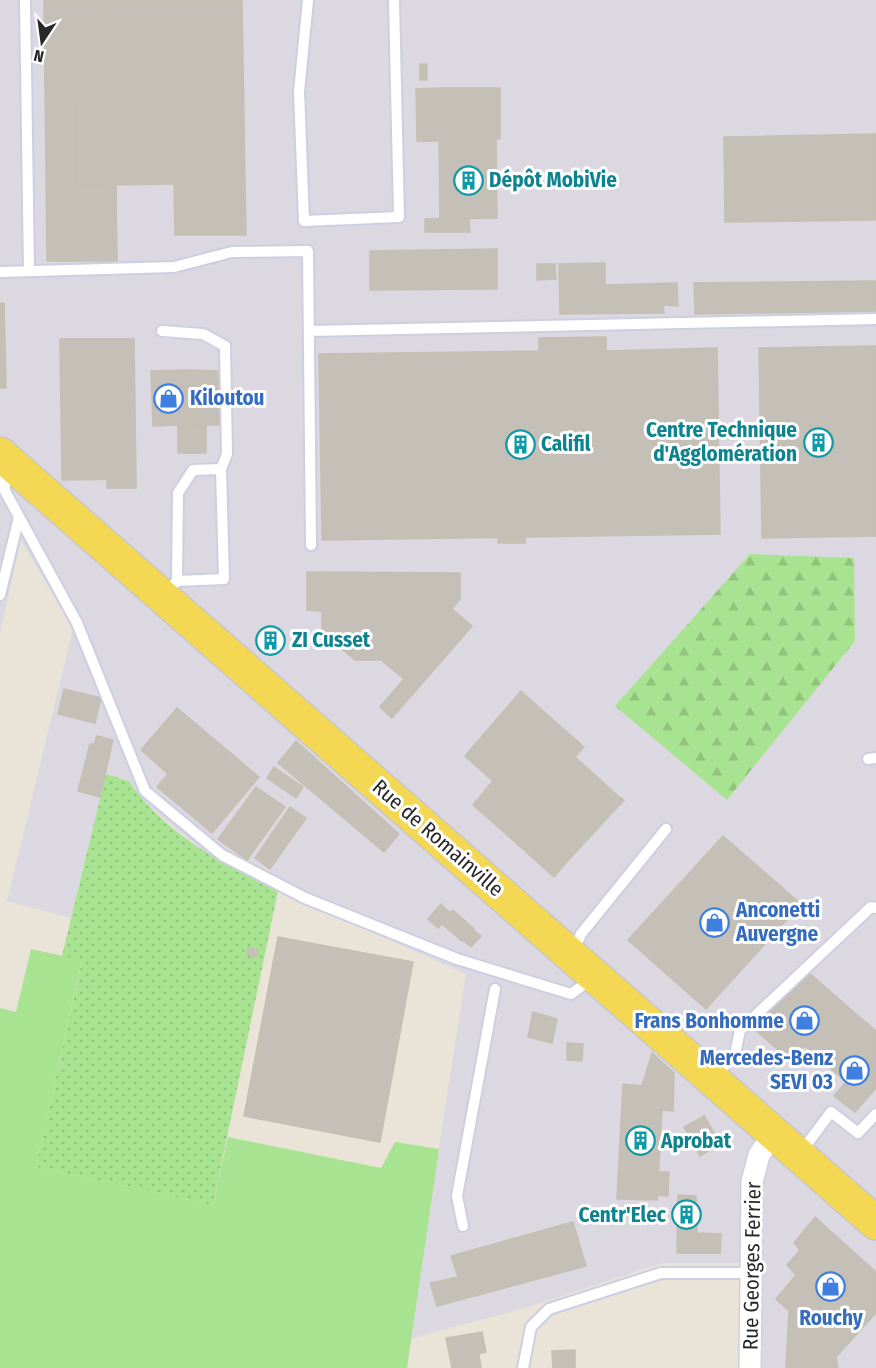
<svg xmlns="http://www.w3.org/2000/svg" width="876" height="1368" viewBox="0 0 876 1368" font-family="'Fira Sans Condensed',sans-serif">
<defs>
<pattern id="forest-firs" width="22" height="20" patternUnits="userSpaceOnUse" patternTransform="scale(1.5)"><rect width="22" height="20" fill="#a8e391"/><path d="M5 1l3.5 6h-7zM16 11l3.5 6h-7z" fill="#91c37d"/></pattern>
<pattern id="garden-dots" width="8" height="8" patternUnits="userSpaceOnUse" patternTransform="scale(1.5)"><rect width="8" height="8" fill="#a8e391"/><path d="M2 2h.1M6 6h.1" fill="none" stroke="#91c37d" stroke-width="1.8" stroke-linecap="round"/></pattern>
</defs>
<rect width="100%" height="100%" fill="#eae3d7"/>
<path fill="#dcd8e2" d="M0 0H876V1368H762L759 1263H662L525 1308 409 1339 466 974 252 879 206 853 143 802 129 781 106 774 71 918 7 901 73 629 21 540 0 632Z"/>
<path fill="#a8e391" d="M31 949 82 960 36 1167 213 1205 228 1137 381 1168 395 1142 439 1149 407 1368H0V1008L16 1012Z"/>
<path fill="url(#forest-firs)" d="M750 554 854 558 855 641 727 800 615 706Z"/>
<path fill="url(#garden-dots)" d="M106 774 129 781C160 830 226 867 278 891L213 1205 36 1167 82 961 62 956Z"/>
<path fill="#c5c0b7" stroke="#c5bfb1" stroke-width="1.5" d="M44 0H103L104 100H76V185H116L117 261H47Z
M103 0H242L245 183 105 185Z
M420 64H427V80H420Z
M440 88V94H456V88H473V94L486 93V88H500V139H496L497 218 440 219 439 141H417L416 89Z
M440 88H456V94H440Z
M473 88H486V93L473 94Z
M76 100H104L105 185H76Z
M876 134V220L725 222 724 137Z
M245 183 246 235H175L174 184Z
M469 218 470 232H425V219Z
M497 249V289L370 290V251Z
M605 263V285L677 283 678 306 663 305 664 313 560 314 559 264Z
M537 264H555L556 279 537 280Z
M876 281V311L695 314 694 283Z
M0 303H4L6 388H0Z
M606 337V351L717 348 720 534 322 540 319 354 539 351V338Z
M60 339H134L136 479 62 480Z
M876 346V536L762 538 759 348Z
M185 370 186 425 206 424V453H178V425L153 426 151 371Z
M185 370 219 371 221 425H186Z
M136 479V488H107V480Z
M498 537H525V543H498Z
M307 572 460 573V599L452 609 437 596 381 660H355L322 632V611L307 610Z
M437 596 472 626 392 718 380 707 404 679 381 660Z
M263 631H278V649L264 650Z
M64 689 101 698 95 723 58 714Z
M521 691 542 710 486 775 465 756Z
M177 708 259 777 212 833 157 787 168 774 141 750Z
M542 710 584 747 506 834 473 805 493 781 486 775Z
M97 736 113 740 100 797 78 791 90 744H94Z
M296 741 399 834 384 852 278 763Z
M575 757 617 795 559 860 564 865 554 877 506 834Z
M274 767 303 787 296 798 267 778Z
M256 787 285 807 247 860 218 839Z
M617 795 624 800 564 865 559 860Z
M290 807 306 818 270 869 255 858Z
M723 836 801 904 706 1009 628 940Z
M441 904 450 913 453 910 474 929 462 941 442 924 438 928 428 919Z
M473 930 481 936 471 947 463 940Z
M278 937 413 962 380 1142 244 1116Z
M248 948 258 950 256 957 247 955Z
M807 971 855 1013 818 1057 805 1046 791 1061 754 1029Z
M533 1012 557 1019 552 1043 528 1037Z
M855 1013 876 1031V1088L855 1112 834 1096 846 1082 818 1057Z
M567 1043 583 1044 582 1061 567 1060Z
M652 1053 674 1073 673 1111 662 1110 657 1200 617 1199 623 1084 642 1086Z
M704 1116 721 1144 700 1156 684 1127Z
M659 1172H669L668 1196 657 1195Z
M678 1195 696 1196 697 1233 721 1234 720 1253H677Z
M815 1217 876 1272V1313L836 1357 838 1368H786L789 1311 776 1299 796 1275 787 1265 800 1250 794 1243Z
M573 1222 586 1266 437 1306 430 1283 458 1277 451 1256Z
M482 1332 486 1352 479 1354 481 1368H452L446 1338Z
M575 1350V1368H553L552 1351Z"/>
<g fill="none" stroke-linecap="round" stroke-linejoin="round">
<defs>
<path id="lane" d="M25 0 29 271
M308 0 299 92 304 221 399 217 394 0
M0 272 174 267 232 252 308 251 311 545
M162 331 203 334 225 346 227 454 221 469
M309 331 876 319
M5 466V491L77 623 145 791 222 855 305 898 457 959 571 994 593 978
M165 594 177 581 178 493 193 470 221 469 224 579 177 581
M0 595 19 517
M868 759 876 758
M573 952 581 934 666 829
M715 1077 735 1054 740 1030 871 907 876 908
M801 1152 831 1112 858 1133 876 1114
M463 1226 457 1196 495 989
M523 1368 531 1327 549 1309 661 1273H750"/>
<path id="street" d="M750 1368 752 1182 759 1155 774 1133"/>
<path id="primary" d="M0 454 876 1223"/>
</defs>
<use href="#lane" stroke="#cccfe1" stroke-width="14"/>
<use href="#street" stroke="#cccfe1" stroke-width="24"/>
<use href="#primary" stroke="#c7c7c7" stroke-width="36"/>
<use href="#lane" stroke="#fff" stroke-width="10"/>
<use href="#street" stroke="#fff" stroke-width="21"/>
<use href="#primary" stroke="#f4d752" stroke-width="33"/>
</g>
<defs>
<symbol id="building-ring" viewBox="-11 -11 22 22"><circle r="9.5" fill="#fff" stroke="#0f9aa8" stroke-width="1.5"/><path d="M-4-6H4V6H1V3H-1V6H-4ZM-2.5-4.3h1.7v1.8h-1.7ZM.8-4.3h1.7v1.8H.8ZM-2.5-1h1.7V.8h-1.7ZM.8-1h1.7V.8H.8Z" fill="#0f9aa8"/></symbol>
<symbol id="shop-ring" viewBox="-11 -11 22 22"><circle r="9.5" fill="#fff" stroke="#3f7fe0" stroke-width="1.5"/><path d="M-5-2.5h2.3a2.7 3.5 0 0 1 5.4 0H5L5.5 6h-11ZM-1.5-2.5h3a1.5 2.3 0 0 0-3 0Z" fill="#3f7fe0"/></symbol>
</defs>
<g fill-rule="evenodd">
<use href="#building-ring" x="452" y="164" width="33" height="33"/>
<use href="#shop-ring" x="152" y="382" width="33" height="33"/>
<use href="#building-ring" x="802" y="426" width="33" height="33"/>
<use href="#building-ring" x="504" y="428" width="33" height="33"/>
<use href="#building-ring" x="254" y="624" width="33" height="33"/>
<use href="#shop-ring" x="698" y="906" width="33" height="33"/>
<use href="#shop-ring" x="788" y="1004" width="33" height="33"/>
<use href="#shop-ring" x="838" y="1054" width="33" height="33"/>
<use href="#building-ring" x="624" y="1124" width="33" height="33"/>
<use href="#building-ring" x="670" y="1198" width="33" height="33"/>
<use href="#shop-ring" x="814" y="1270" width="33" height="33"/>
</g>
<g text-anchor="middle" stroke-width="6" stroke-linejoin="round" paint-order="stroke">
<g font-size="21" font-weight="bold" fill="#0d838f" stroke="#fff" text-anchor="start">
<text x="489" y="187">Dépôt MobiVie</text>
<text x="797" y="437" text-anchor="end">Centre Technique<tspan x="797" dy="24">d'Agglomération</tspan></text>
<text x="541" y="451">Califil</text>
<text x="292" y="647">ZI Cusset</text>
<text x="661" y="1148">Aprobat</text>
<text x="666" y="1222" text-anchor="end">Centr'Elec</text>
</g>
<g font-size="21" font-weight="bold" fill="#366cbe" stroke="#fff" text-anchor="start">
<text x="190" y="405">Kiloutou</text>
<text x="736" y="917">Anconetti<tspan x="736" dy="24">Auvergne</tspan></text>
<text x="784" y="1028" text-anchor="end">Frans Bonhomme</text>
<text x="833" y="1065" text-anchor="end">Mercedes-Benz<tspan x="833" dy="24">SEVI 03</tspan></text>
<text x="831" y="1325" text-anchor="middle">Rouchy</text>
</g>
<g font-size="21" fill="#272727" stroke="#fff">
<text transform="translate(438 838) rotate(41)" y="7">Rue de Romainville</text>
<text transform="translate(752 1266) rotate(-89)" y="7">Rue Georges Ferrier</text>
</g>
</g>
<g transform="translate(42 42) rotate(193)" stroke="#ffffff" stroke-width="4.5" paint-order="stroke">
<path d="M0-4.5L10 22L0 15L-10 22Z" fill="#272727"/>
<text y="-9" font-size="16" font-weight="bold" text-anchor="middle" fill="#272727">N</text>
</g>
</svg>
